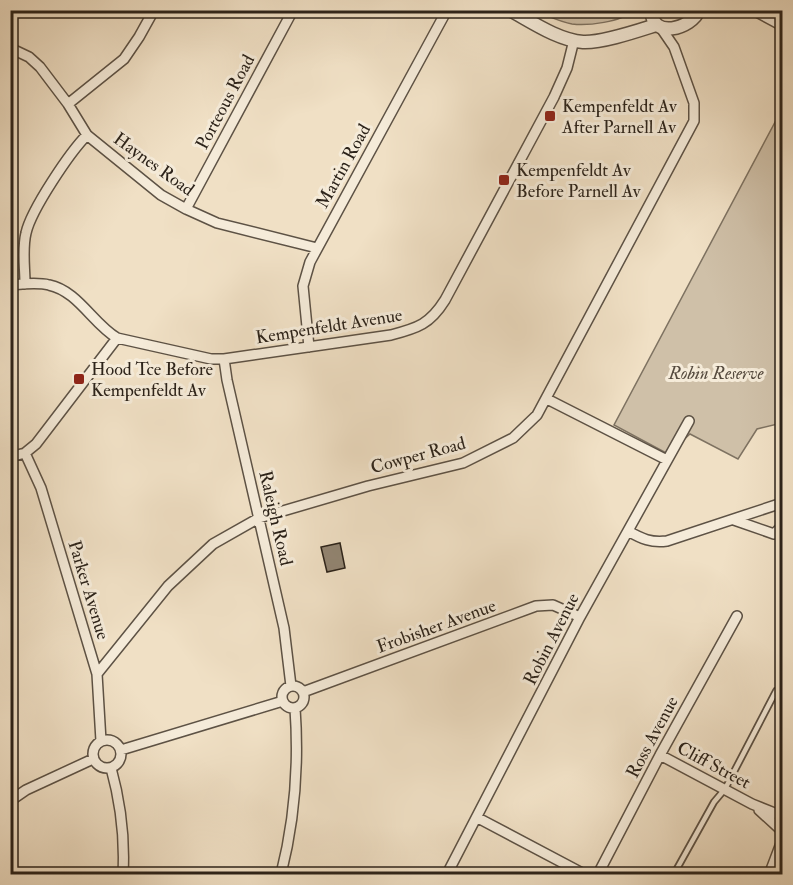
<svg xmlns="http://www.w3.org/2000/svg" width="793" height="885" viewBox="0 0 793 885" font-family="'IM FELL Double Pica',serif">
<rect width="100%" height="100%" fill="#f0e0c5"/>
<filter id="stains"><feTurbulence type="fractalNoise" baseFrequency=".00333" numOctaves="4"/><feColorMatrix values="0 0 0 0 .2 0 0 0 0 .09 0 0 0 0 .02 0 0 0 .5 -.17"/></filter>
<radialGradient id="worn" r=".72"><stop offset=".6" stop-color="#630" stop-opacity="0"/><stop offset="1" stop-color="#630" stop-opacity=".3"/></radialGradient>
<path fill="#cfc0a8" stroke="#7e7261" stroke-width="1.5" d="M535 11H632C622 22 587 26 572 24 560 22 546 15 535 11Z
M782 109V423L757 429 738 459 690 434 668 454 614 425Z"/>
<path fill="#928573" stroke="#2c231a" stroke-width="1.5" d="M340 543 345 568 327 572 321 547Z"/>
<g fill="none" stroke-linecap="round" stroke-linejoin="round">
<defs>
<path id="service" d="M674 874 714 802 725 789 776 691"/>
<path id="minor" d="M10 48 29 57 40 67 68 104 87 135 161 195 186 209 217 223 317 248
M68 104 124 59 139 37 154 10
M186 209 293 10
M25 284C25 268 22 249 26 233 31 210 70 152 87 135
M10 285C23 284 37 282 49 285 78 291 93 324 117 338L211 359H224L391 335C418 328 430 324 445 300L554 97 567 68 574 40
M309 347 303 286 310 262 447 10
M224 359 227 380 284 628 291 686
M547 399 667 460
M25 453 41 488 97 674 101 741
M10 457 25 453 36 444 117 338
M734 520 774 534 782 526
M628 531C642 539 651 543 667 541L782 503
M97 674 168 586 213 544 259 518 368 486 463 463 513 438 537 415 694 121V103L674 47 661 28
M282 697a11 11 0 1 1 22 0a11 11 0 1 1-22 0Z
M303 692 536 606 553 605 580 617
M93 754a14 14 0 1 1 28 0a14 14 0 1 1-28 0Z
M121 750 283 701
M660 755 752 804 782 816
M111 768C121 804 125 837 123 874
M10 801 26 790 93 759
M759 810 782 831
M478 818 584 874
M281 874C295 819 299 764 295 708
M447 874 580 617 689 421
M598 874 660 755 737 616"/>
<path id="tertiary" d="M510 10C532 22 558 40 583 42 602 43 637 31 656 25
M652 10C650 40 692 29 699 10
M756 10 782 24
M771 874 782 845"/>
</defs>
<use href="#service" stroke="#5d5245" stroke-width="8"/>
<use href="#minor" stroke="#5d5245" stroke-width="12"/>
<use href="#tertiary" stroke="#5d5245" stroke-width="15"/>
<use href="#service" stroke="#f5ebd9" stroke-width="4.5"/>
<use href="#minor" stroke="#f5ebd9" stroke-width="9"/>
<use href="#tertiary" stroke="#f5ebd9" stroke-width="12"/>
</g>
<g fill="#8f2418" stroke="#f5ebd9" stroke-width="2">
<rect x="544" y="110" width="12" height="12" rx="3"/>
<rect x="498" y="174" width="12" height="12" rx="3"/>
<rect x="73" y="373" width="12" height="12" rx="3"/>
</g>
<g text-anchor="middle" stroke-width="6" stroke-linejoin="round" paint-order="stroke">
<g font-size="18" fill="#2c231a" stroke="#f5ebd9">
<text transform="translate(225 102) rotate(-62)" y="6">Porteous Road</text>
<text transform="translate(154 164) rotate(36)" y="6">Haynes Road</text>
<text transform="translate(343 166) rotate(-61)" y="6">Martin Road</text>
<text transform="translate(329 326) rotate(-9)" y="6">Kempenfeldt Avenue</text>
<text transform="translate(418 455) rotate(-15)" y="6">Cowper Road</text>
<text transform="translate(276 518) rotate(77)" y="6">Raleigh Road</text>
<text transform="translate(89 590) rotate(73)" y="6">Parker Avenue</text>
<text transform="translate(436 626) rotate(-20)" y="6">Frobisher Avenue</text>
<text transform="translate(551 639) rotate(-63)" y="6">Robin Avenue</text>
<text transform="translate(652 737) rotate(-62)" y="6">Ross Avenue</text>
<text transform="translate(714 765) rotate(28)" y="6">Cliff Street</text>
</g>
<g font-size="18" fill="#2c231a" stroke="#f5ebd9" text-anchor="start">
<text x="562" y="112">Kempenfeldt Av<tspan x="562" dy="21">After Parnell Av</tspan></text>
<text x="516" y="176">Kempenfeldt Av<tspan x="516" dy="21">Before Parnell Av</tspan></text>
<text x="91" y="375">Hood Tce Before<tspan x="91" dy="21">Kempenfeldt Av</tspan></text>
</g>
<g font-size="18" font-style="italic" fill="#554a3e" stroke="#f5ebd9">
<text x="716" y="379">Robin Reserve</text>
</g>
</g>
<rect width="793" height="885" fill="none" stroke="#f0e0c5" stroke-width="36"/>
<rect x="12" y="12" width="769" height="861" fill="none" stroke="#2c231a" stroke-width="3"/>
<rect x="18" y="18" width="757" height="849" fill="none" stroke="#2c231a" stroke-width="1.5"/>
<rect width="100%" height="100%" filter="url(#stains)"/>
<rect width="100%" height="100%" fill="url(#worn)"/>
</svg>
